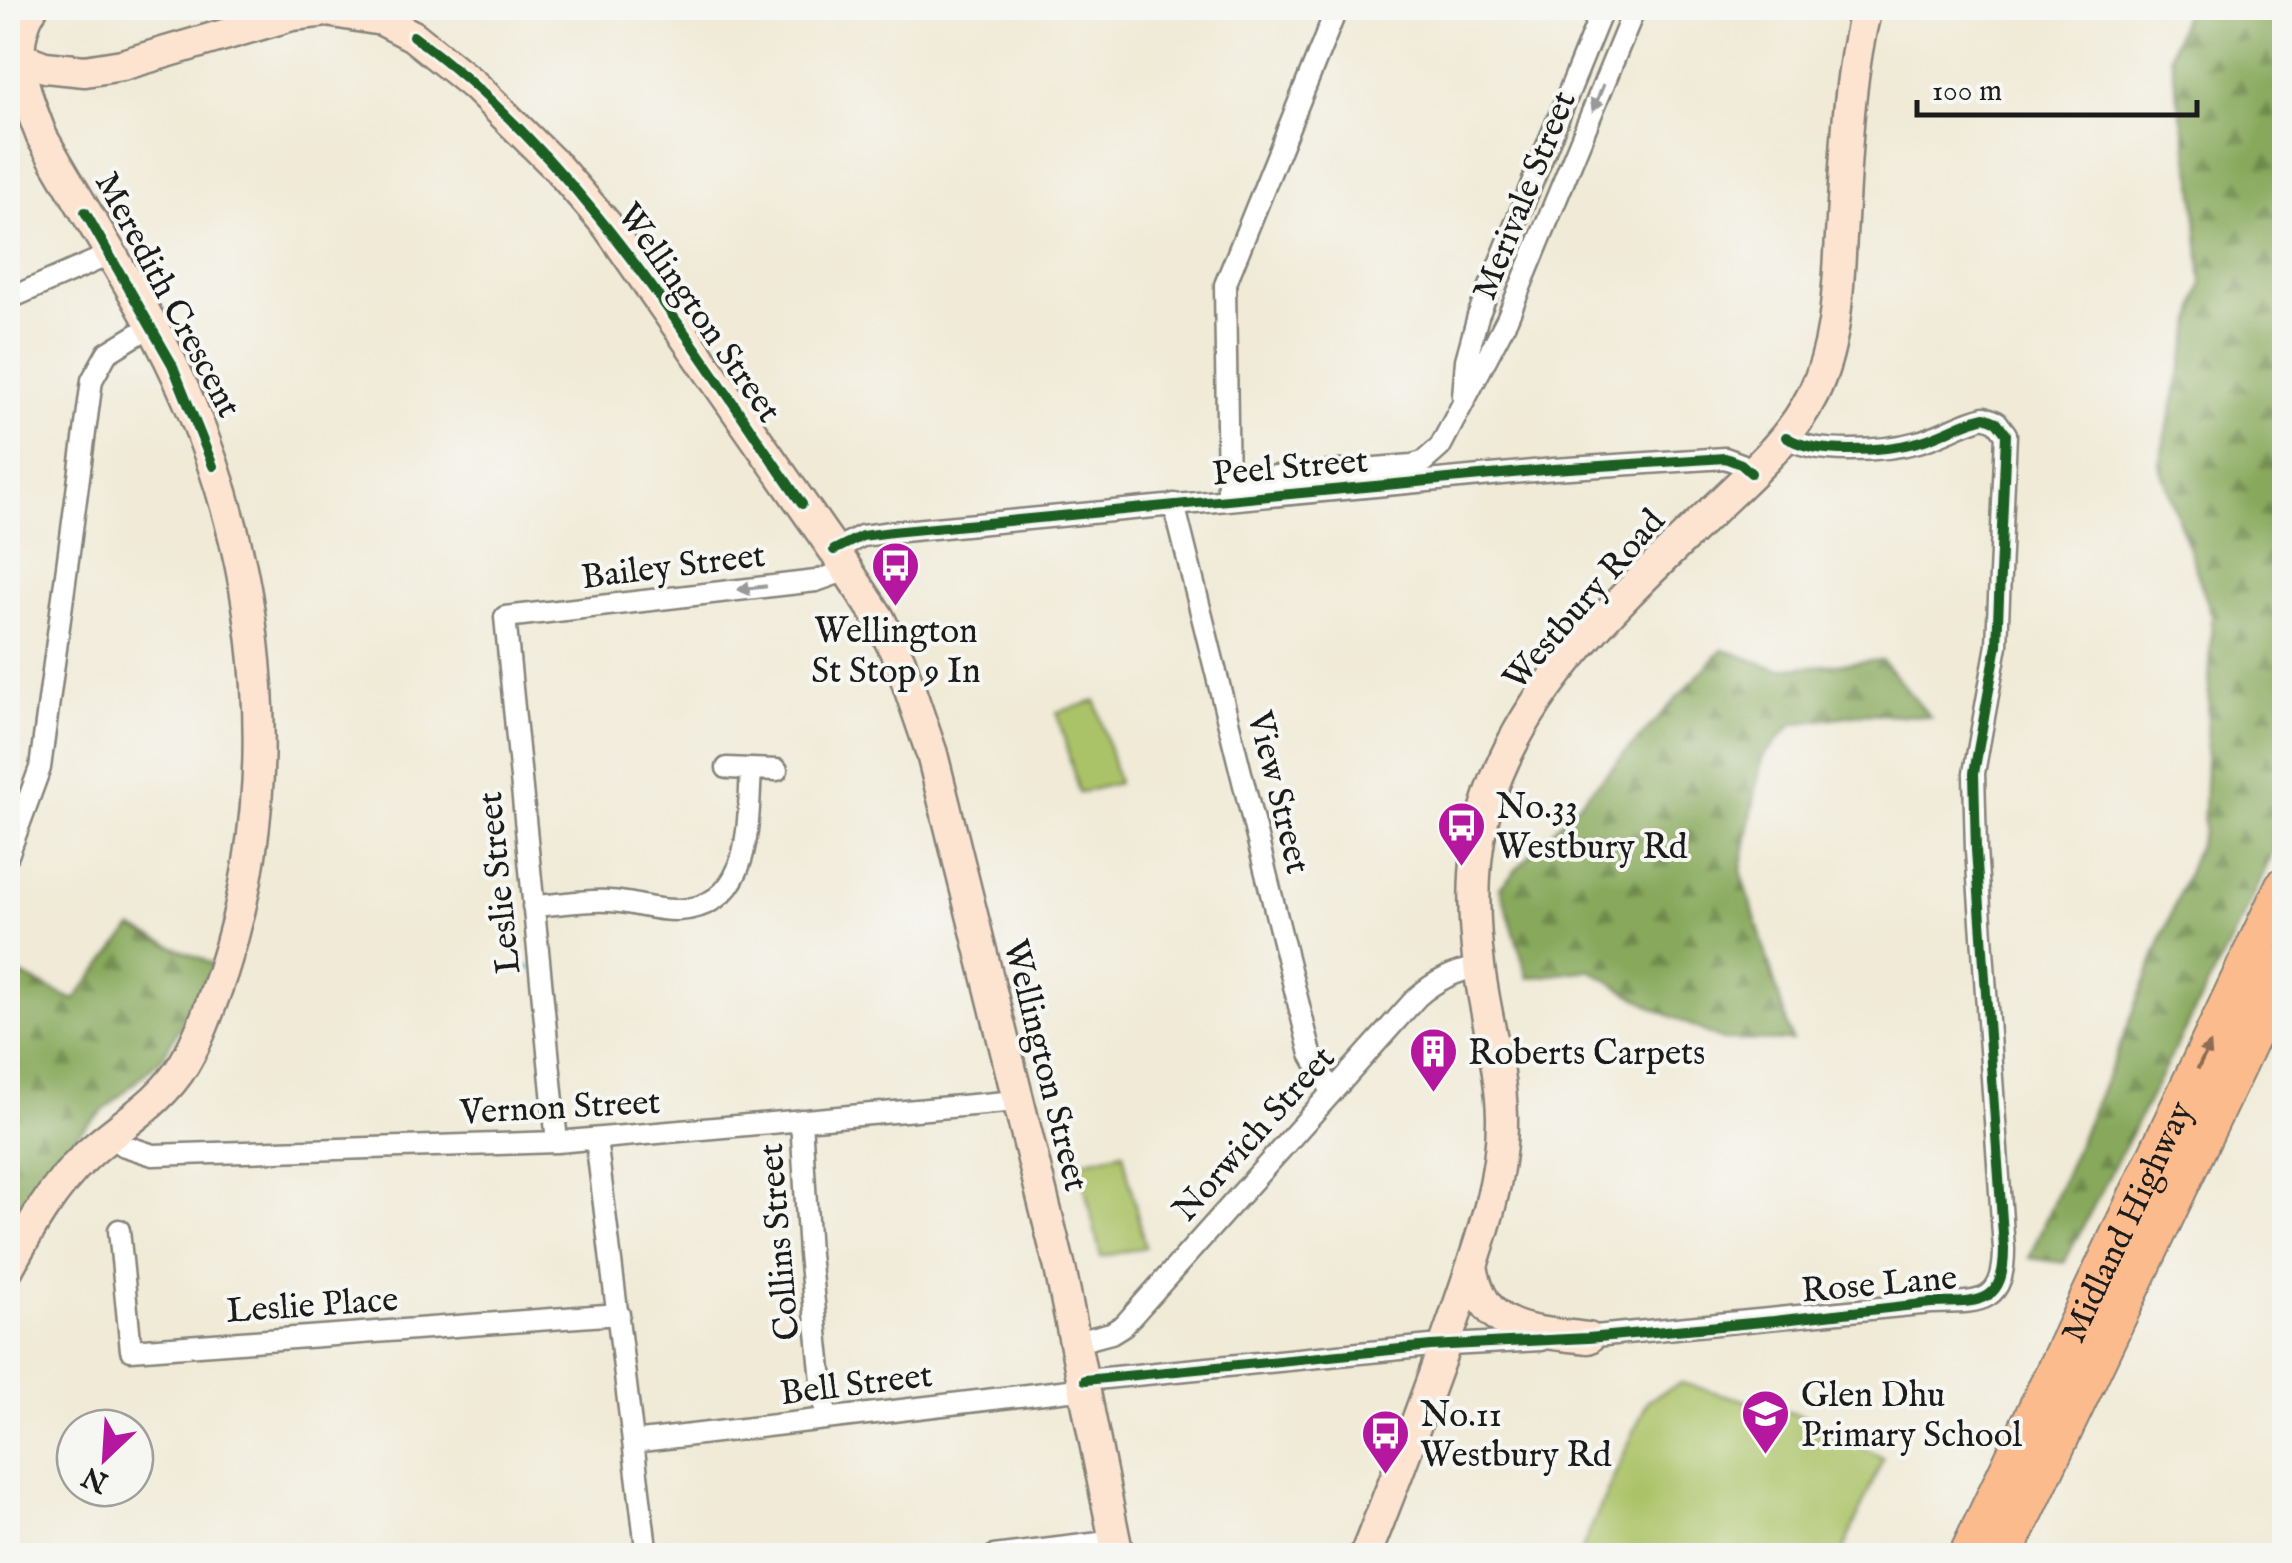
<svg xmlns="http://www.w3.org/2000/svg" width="2292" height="1563" viewBox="0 0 2292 1563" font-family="'IM FELL English',serif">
<defs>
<pattern id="forest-firs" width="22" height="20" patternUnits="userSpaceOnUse" patternTransform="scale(2.5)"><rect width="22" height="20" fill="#88a95c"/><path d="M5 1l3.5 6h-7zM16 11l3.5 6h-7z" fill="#6e894b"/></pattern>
</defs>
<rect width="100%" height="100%" fill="#f6f6f2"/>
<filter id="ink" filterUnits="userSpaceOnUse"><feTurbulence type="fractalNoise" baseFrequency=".01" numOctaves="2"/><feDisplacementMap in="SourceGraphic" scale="20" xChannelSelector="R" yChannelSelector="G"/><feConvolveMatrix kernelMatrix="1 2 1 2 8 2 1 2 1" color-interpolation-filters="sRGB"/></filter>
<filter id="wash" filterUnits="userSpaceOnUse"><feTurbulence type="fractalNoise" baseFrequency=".0048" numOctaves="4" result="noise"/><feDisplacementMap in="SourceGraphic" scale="40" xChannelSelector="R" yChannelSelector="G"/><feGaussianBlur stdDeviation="2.25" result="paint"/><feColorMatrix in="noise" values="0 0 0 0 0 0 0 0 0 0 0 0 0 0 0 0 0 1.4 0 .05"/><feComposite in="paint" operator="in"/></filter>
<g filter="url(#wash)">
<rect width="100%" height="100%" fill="#f0ead6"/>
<path fill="url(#forest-firs)" stroke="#52623c" stroke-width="2.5" d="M2186 8H2284V827L2251 902 2064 1263 2029 1258 2122 1041 2203 832 2212 616 2159 463 2202 283 2194 185 2170 54Z
M1723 649 1778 669 1882 660 1930 717 1867 713 1793 724 1762 758 1741 870 1792 1041 1722 1040 1653 1008 1590 970 1528 978 1500 887Z
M132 928 215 965 163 1057 74 1137 8 1234V969L74 1000Z"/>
<path fill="#abc368" stroke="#647042" stroke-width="2.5" d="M1096 701 1118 783 1079 793 1057 712Z
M1123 1152 1145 1247 1101 1257 1079 1162Z
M1681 1383 1803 1416 1883 1458 1841 1555H1579L1648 1400Z"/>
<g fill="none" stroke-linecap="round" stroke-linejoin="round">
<path stroke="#4bb9c4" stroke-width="5" d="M511 969 533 968"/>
</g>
</g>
<g filter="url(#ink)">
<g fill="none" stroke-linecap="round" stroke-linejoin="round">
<defs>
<path id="street" d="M8 299 111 254
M1463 396 1466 360 1478 316 1603 8
M1230 480 1412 465 1423 462 1440 447 1507 319 1635 8
M1228 493 1225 285 1337 8
M1174 504 1311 1054 1332 1092
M834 550 862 536 892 532 1554 469 1725 458 1741 464 1751 473
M727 768 777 770
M8 855 40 768 92 380 107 353 151 326
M533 906C558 905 585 899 610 901 633 902 654 911 678 910 753 906 747 827 751 771
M801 1120 809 1254 826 1419
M111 1136 122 1145 153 1155 557 1142 1017 1101
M596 1139 647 1556
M557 1142 505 617 816 581 847 570
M119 1230 131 1350 619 1314
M1575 1338 1931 1303C1979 1302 2004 1306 2004 1249L1976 850 1974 773 1997 645 2006 434 1997 422 1985 417C1962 422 1942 436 1918 442 1886 451 1814 456 1786 437
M1077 1342 1111 1333 1124 1325 1417 997C1435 981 1455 971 1479 967
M1085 1380 1431 1346 1541 1340
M633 1442 1086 1388
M994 1556 1116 1541"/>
<path id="secondary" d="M8 53 45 67 85 71 122 65 292 15 327 11 382 20 413 36 475 86 557 167 607 225 834 550 879 618 900 661 932 754 1060 1268 1118 1556
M1472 1266C1483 1334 1531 1331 1588 1338
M8 1268C29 1229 53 1187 86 1156 119 1125 160 1104 184 1064 201 1035 211 1004 222 973 283 788 265 580 189 402 150 309 91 225 42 137 26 96 6 48 32 8
M1365 1556C1397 1476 1427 1396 1455 1316 1476 1253 1503 1185 1502 1117 1501 1066 1485 1016 1479 966 1472 912 1471 857 1487 805 1522 686 1627 594 1713 510 1750 474 1790 441 1813 394 1837 346 1838 289 1841 236 1846 159 1847 83 1866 8"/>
<g id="highway">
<path id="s1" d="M1968 1556 2284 887"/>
<path d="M2003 1556 2284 965"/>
</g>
</defs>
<use href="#street" stroke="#868379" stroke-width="25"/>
<use href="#secondary" stroke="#868379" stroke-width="35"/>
<use href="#highway" stroke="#868379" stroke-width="42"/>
<use href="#street" stroke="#fff" stroke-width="20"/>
<use href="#secondary" stroke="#fde4d1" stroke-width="30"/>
<use href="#highway" stroke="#fbbb8d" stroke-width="38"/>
<defs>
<path id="cycleway" d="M413 36C579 157 687 338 802 504
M85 212 172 364 213 466
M834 550 862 536 892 532 1554 469 1725 458 1741 464 1751 473
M1085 1380 1431 1346 1588 1338 1774 1321 1931 1303C1979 1302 2004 1306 2004 1249L1976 850 1974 773 1997 645 2006 434 1997 422 1985 417C1962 422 1942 436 1918 442 1886 451 1814 456 1786 437"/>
</defs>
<use href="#cycleway" stroke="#f6f6f2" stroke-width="16"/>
<use href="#cycleway" stroke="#1b5e20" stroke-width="10"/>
</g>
<defs><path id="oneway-solid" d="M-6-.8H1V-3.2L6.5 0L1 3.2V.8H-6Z" transform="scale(2.5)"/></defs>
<g fill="#999">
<use href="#oneway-solid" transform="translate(1598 98) rotate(112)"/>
<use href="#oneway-solid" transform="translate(752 588) rotate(173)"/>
</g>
<use fill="#8c6c54" href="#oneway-solid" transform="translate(2204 1056) rotate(-64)"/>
</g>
<defs>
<symbol id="bus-pin" viewBox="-11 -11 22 30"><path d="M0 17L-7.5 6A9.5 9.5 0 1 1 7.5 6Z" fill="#b5179e" stroke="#f6f6f2"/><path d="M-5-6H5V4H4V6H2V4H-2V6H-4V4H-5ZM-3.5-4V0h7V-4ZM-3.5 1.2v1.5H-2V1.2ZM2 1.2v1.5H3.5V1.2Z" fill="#fff"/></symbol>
<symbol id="building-pin" viewBox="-11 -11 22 30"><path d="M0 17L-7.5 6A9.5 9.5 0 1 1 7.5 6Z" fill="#b5179e" stroke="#f6f6f2"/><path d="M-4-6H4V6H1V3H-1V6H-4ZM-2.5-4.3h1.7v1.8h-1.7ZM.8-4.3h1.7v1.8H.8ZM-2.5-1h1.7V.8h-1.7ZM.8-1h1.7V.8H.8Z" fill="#fff"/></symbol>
<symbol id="school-pin" viewBox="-11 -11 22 30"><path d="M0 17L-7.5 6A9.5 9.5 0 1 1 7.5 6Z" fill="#b5179e" stroke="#f6f6f2"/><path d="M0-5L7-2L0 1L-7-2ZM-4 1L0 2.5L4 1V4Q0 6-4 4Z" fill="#fff"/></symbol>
</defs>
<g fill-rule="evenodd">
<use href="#bus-pin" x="868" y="538" width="55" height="75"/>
<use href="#bus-pin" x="1434" y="798" width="55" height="75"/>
<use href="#building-pin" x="1406" y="1024" width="55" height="75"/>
<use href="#school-pin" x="1738" y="1386" width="55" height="75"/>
<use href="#bus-pin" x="1358" y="1406" width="55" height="75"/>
</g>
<g text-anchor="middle" stroke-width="8" stroke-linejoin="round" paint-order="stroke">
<g font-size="35" fill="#1c1c1c" stroke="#f6f6f2">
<text transform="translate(1523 195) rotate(-68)" y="12">Merivale Street</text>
<text transform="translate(169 294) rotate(62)" y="12">Meredith Crescent</text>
<text transform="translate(700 312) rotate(55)" y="12">Wellington Street</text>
<text transform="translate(1290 466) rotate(-5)" y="12">Peel Street</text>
<text transform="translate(673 565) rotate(-7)" y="12">Bailey Street</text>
<text transform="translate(1583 599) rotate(-49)" y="12">Westbury Road</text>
<text transform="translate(1280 792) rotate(76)" y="12">View Street</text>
<text transform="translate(498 883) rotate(-96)" y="12">Leslie Street</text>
<text transform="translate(1047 1065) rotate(76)" y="12">Wellington Street</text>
<text transform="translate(560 1106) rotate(-3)" y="12">Vernon Street</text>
<text transform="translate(1253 1133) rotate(-48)" y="12">Norwich Street</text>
<text dy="12" stroke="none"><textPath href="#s1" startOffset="370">Midland Highway</textPath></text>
<text transform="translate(778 1242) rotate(-95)" y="12">Collins Street</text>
<text transform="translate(1879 1283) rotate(-5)" y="12">Rose Lane</text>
<text transform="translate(312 1304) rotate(-4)" y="12">Leslie Place</text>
<text transform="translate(856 1383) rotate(-7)" y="12">Bell Street</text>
</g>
<g font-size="35" fill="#1c1c1c" stroke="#f6f6f2" text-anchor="start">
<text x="896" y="642" text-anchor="middle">Wellington<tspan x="896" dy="40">St Stop 9 In</tspan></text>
<text x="1496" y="818">No.33<tspan x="1496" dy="40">Westbury Rd</tspan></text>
<text x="1468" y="1064">Roberts Carpets</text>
<text x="1801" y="1406">Glen Dhu<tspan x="1801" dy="40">Primary School</tspan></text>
<text x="1420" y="1426">No.11<tspan x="1420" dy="40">Westbury Rd</tspan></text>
</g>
</g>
<rect width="2292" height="1563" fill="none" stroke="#f6f6f2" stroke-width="40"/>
<g transform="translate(105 1458) rotate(205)"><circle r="48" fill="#f6f6f2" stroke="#9f9f9c" stroke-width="2.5"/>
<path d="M0-8L18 38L0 25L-18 38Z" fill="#b5179e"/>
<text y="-15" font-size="28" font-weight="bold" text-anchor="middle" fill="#1c1c1c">N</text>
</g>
<path d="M1917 100v15h280v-15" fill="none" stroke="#1c1c1c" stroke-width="5"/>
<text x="1932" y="100" font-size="30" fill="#1c1c1c" stroke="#f6f6f2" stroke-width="8" paint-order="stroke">100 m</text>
</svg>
